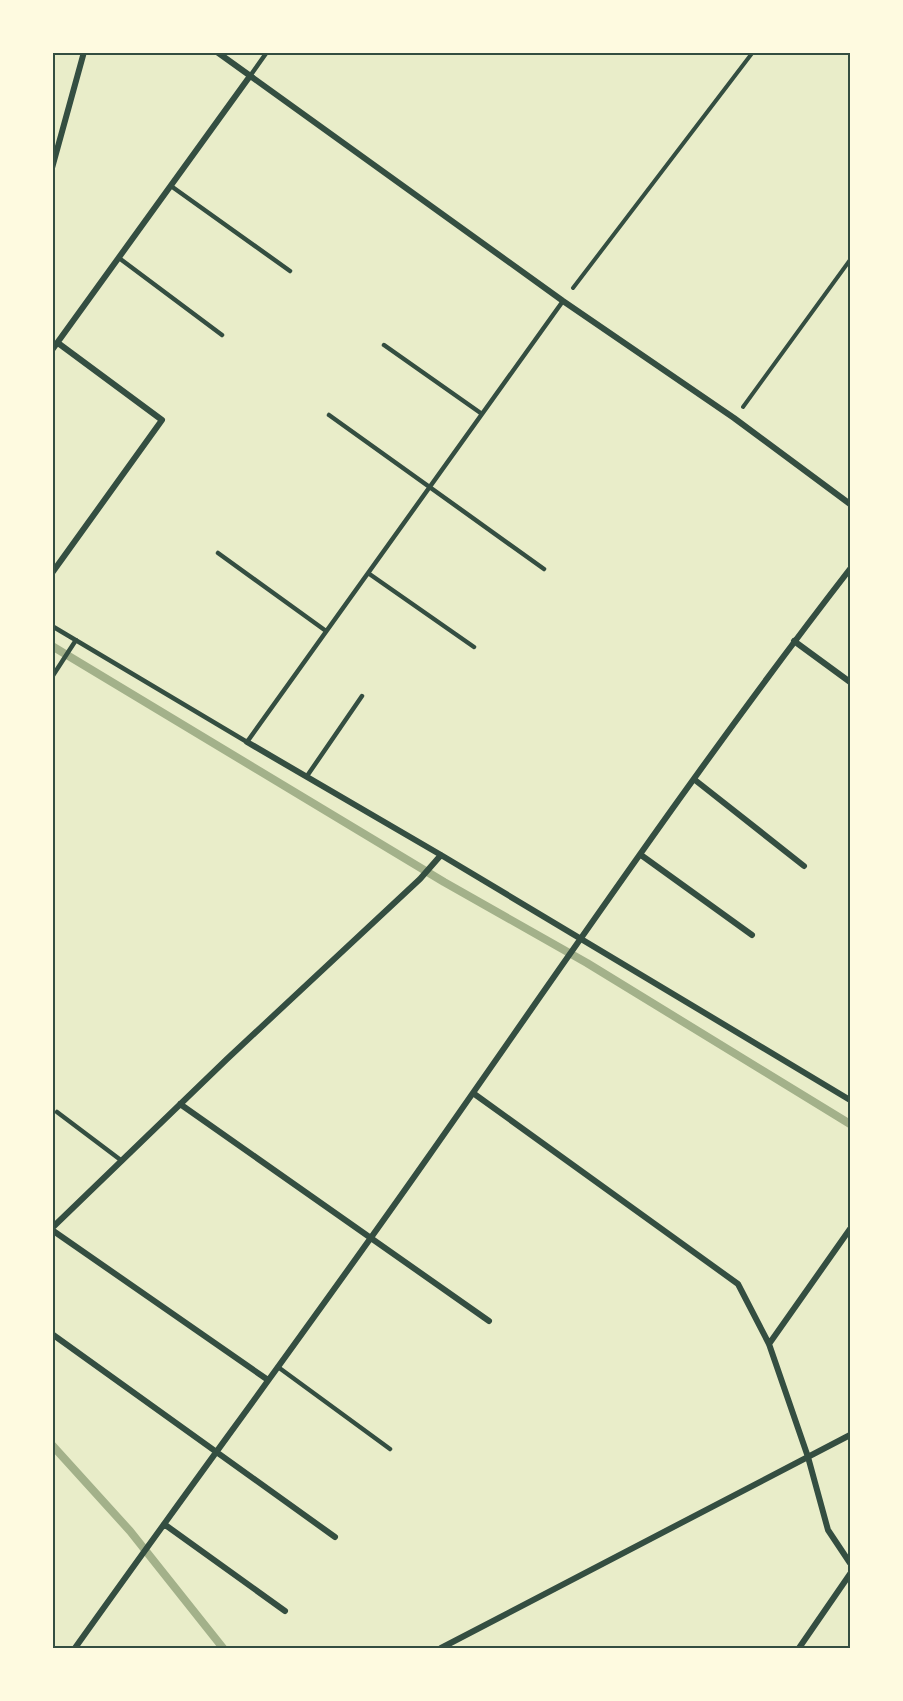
<svg xmlns="http://www.w3.org/2000/svg" width="903" height="1701" viewBox="0 0 903 1701" font-family="Arial,sans-serif">
<rect width="100%" height="100%" fill="#e9edc9"/>
<g fill="none" stroke-linecap="round" stroke-linejoin="round">
<path stroke="#a3b18a" stroke-width="8" d="M52 646 444 882 587 963 850 1124
M52 1445 130 1531 223 1648"/>
<path stroke="#344e41" stroke-width="4" d="M573 288 753 52
M743 407 850 260"/>
<path stroke="#344e41" stroke-width="4.5" d="M250 76 267 52
M171 186 290 271
M119 258 222 335
M384 345 482 414
M329 415 544 569
M218 553 326 631
M368 573 474 647
M52 626 247 742 563 301
M52 677 76 640
M307 776 362 696
M57 1112 122 1161
M278 1367 390 1449"/>
<path stroke="#344e41" stroke-width="6" d="M217 52 563 301 734 418 850 504
M52 168 84 52
M52 350 250 76
M52 573 162 420 58 343
M794 641 850 682
M247 742 441 855 850 1100
M695 780 804 866
M641 855 752 935
M473 1093 738 1284 769 1344 808 1457 828 1530 850 1563
M180 1104 489 1321
M52 1228 227 1059 420 879 441 855
M52 1230 268 1380
M52 1334 335 1537
M769 1344 850 1229
M164 1524 285 1611
M75 1648C191 1485 311 1324 426 1160 565 962 702 760 850 569
M441 1648 850 1435
M799 1648 850 1574"/>
</g>
<rect width="903" height="1701" fill="none" stroke="#fefae0" stroke-width="108"/>
<rect x="54" y="54" width="795" height="1593" fill="none" stroke="#344e41" stroke-width="2"/>
</svg>
